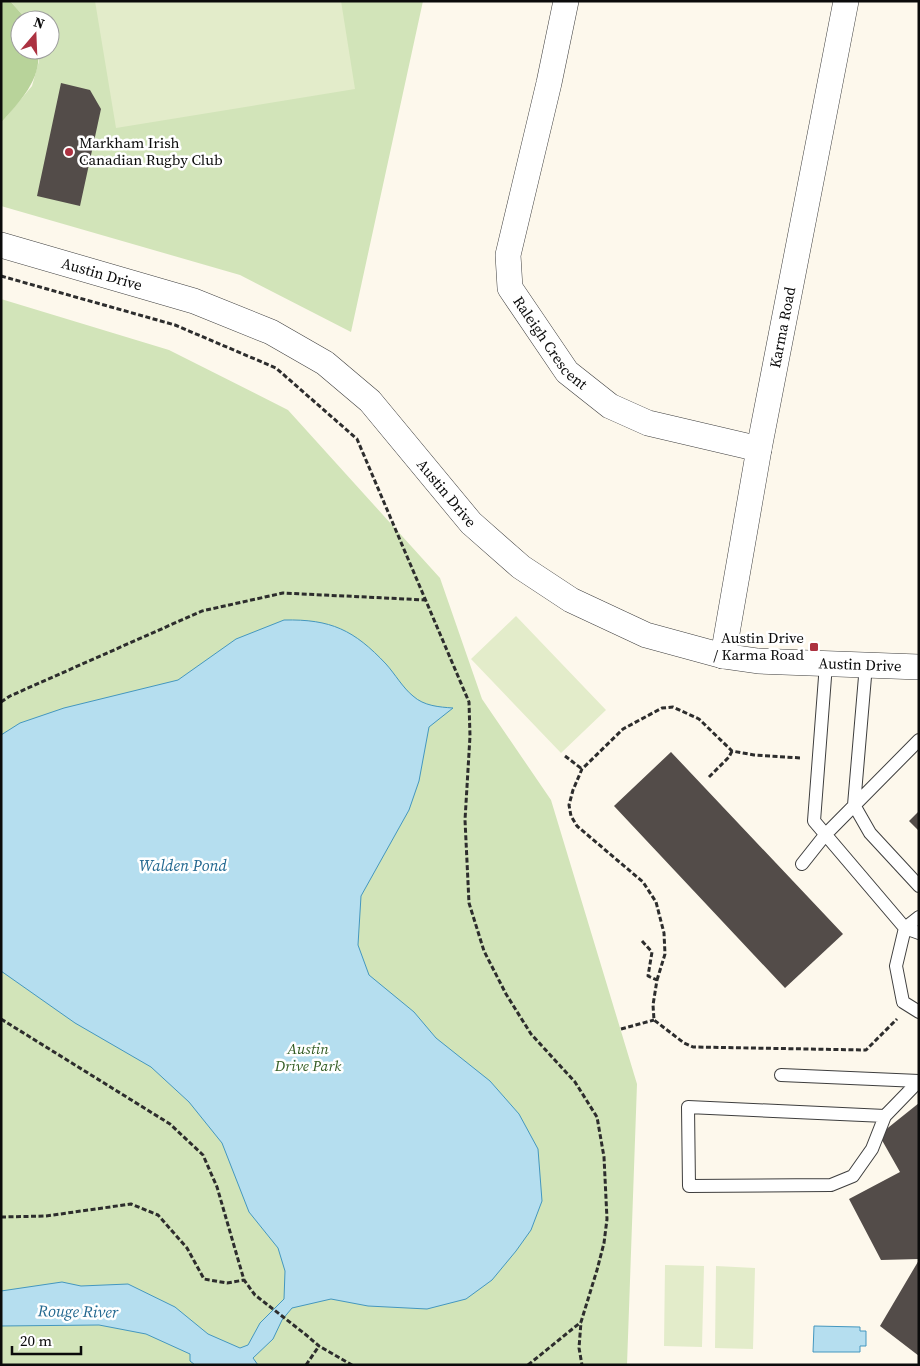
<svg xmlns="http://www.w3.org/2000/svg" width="920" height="1366" viewBox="0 0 920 1366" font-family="'Source Serif 4',serif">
<rect width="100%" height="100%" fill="#fdf8ec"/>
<path fill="#d2e4b9" d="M10 1H423L351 332 240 275 1 206V123L32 86 39 61 38 50H50V20H27Z
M1 299 169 350 288 410 440 578 482 699 551 800 637 1084 627 1365H1Z"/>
<path fill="#b8d39a" d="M1 1H10L27 20H20V50H38C42 80 19 102 1 123Z"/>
<path fill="#e3ecca" d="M95 1H341L355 89 116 128Z
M516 616 606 710 561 753 471 659Z
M665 1265 704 1266 702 1347 664 1346Z
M716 1266 755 1268 753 1349 715 1348Z"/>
<path fill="#b5deef" stroke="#4497bf" d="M284 620C331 619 354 630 386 664 395 674 403 688 413 696 424 706 439 707 453 708L429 727 419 781 409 810 361 896 358 945 369 975 414 1012 436 1038 490 1081 519 1114 538 1149 542 1201 531 1230 516 1251 492 1280 466 1299 427 1309 368 1306 331 1299 292 1308 282 1320 273 1339 253 1358 258 1365H195L190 1361V1354L146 1334 99 1325 1 1326V1291L62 1282 81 1286 128 1284 175 1307 208 1334 240 1348 248 1345 260 1323 284 1299 285 1271 278 1248 249 1212 222 1143 189 1102 151 1067 75 1023 1 971V735L20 723 64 708 178 680 236 639Z
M814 1326 860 1327V1331H866V1346H860V1352H813Z"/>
<path fill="#534c49" d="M61 83 90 90 101 109 80 206 37 196Z
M671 752 843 934 785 988 614 806Z
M919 811V831L909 821Z
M919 1103V1259L881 1260 849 1199 900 1172 879 1135Z
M919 1260V1356L880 1326Z"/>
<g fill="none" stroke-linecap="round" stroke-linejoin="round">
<defs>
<path id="service" d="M826 664 814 821 905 928 919 933
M866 665 854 805 870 833 919 886
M802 864 825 835 919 740
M919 917 905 928 896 966 903 1002 919 1012
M781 1075 919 1081
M885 1116 688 1107 689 1186 831 1185 853 1176 872 1149 885 1116 919 1081"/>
<g id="minor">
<path id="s1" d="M566 1 549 83 508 255 510 288 567 372 610 406 648 423 759 449"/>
<path id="s2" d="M1 245 194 301 271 332 325 363 370 401 471 523 521 567 571 600 646 635 723 656 758 661 919 667"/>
<path id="s3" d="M723 656 759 449 846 1"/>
</g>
</defs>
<use href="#service" stroke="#3e3e3e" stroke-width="14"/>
<use href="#minor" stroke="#3e3e3e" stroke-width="26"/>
<path stroke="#2d2d2d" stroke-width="3" stroke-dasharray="5 2.5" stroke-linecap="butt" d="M1 276 175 325 276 368 357 439 469 702 470 736 465 820 469 903 484 951 506 994 531 1034 575 1082 597 1117 604 1157 607 1219 604 1243 597 1270 581 1322 579 1348 582 1365
M1 702 10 696 202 611 283 593 426 600
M565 756 582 769
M709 777 729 757 732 751
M642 941 652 952 648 976 657 980 653 1005 654 1020 684 1043 693 1047 866 1050 897 1019
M657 980 665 954 664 933 656 902 643 882 577 826 571 816 569 805 573 790 582 769 623 729 662 708 673 707 699 719 732 751 754 755 801 758
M1 1019 170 1124 203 1155 217 1187 244 1280 255 1295 305 1334 319 1346 352 1365
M621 1029 654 1020
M1 1217 46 1216 131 1204 158 1215 187 1248 204 1279 227 1283 244 1280
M306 1365 319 1346
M528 1365 581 1322"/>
<use href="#service" stroke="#fff" stroke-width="12"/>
<use href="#minor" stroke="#fff" stroke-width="25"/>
</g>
<g fill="#ac3241" stroke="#fff" stroke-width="2">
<circle cx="69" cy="152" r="5"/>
<rect x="809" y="642" width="10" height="10" rx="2.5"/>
</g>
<g text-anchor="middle" stroke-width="5" stroke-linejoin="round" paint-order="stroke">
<g font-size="15" fill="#0b0b0b" stroke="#fff" text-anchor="start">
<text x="79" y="148">Markham Irish<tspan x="79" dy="17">Canadian Rugby Club</tspan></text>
<text x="804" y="643" text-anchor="end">Austin Drive<tspan x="804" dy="17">/ Karma Road</tspan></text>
</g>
<g font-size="15" fill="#0b0b0b" stroke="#fff">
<text dy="5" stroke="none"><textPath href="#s2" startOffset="105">Austin Drive</textPath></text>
<text dy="5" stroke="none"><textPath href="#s3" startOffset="334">Karma Road</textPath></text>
<text dy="5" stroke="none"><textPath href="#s1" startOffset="362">Raleigh Crescent</textPath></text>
<text dy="5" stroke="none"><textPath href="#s2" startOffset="525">Austin Drive</textPath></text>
<text dy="5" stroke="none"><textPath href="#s2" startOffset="990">Austin Drive</textPath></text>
</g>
<g font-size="15" font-style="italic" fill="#335c23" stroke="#fff">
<text x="308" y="1054">Austin<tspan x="308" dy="17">Drive Park</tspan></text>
</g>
<g font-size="16" font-style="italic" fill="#226890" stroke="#fff">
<text x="183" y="871">Walden Pond</text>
<text transform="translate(78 1311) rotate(1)" y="6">Rouge River</text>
</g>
</g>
<rect width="920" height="1366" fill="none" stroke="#0b0b0b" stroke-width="5"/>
<g transform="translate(35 35) rotate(19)"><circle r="24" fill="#ffffff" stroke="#9d9d9d"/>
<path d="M0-4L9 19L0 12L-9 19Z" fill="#ac3241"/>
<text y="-8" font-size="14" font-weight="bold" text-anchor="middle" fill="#0b0b0b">N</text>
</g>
<path d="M12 1346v8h69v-8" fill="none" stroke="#0b0b0b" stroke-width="2.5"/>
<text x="20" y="1346" font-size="15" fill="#0b0b0b" stroke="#ffffff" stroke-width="4" paint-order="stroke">20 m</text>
</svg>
